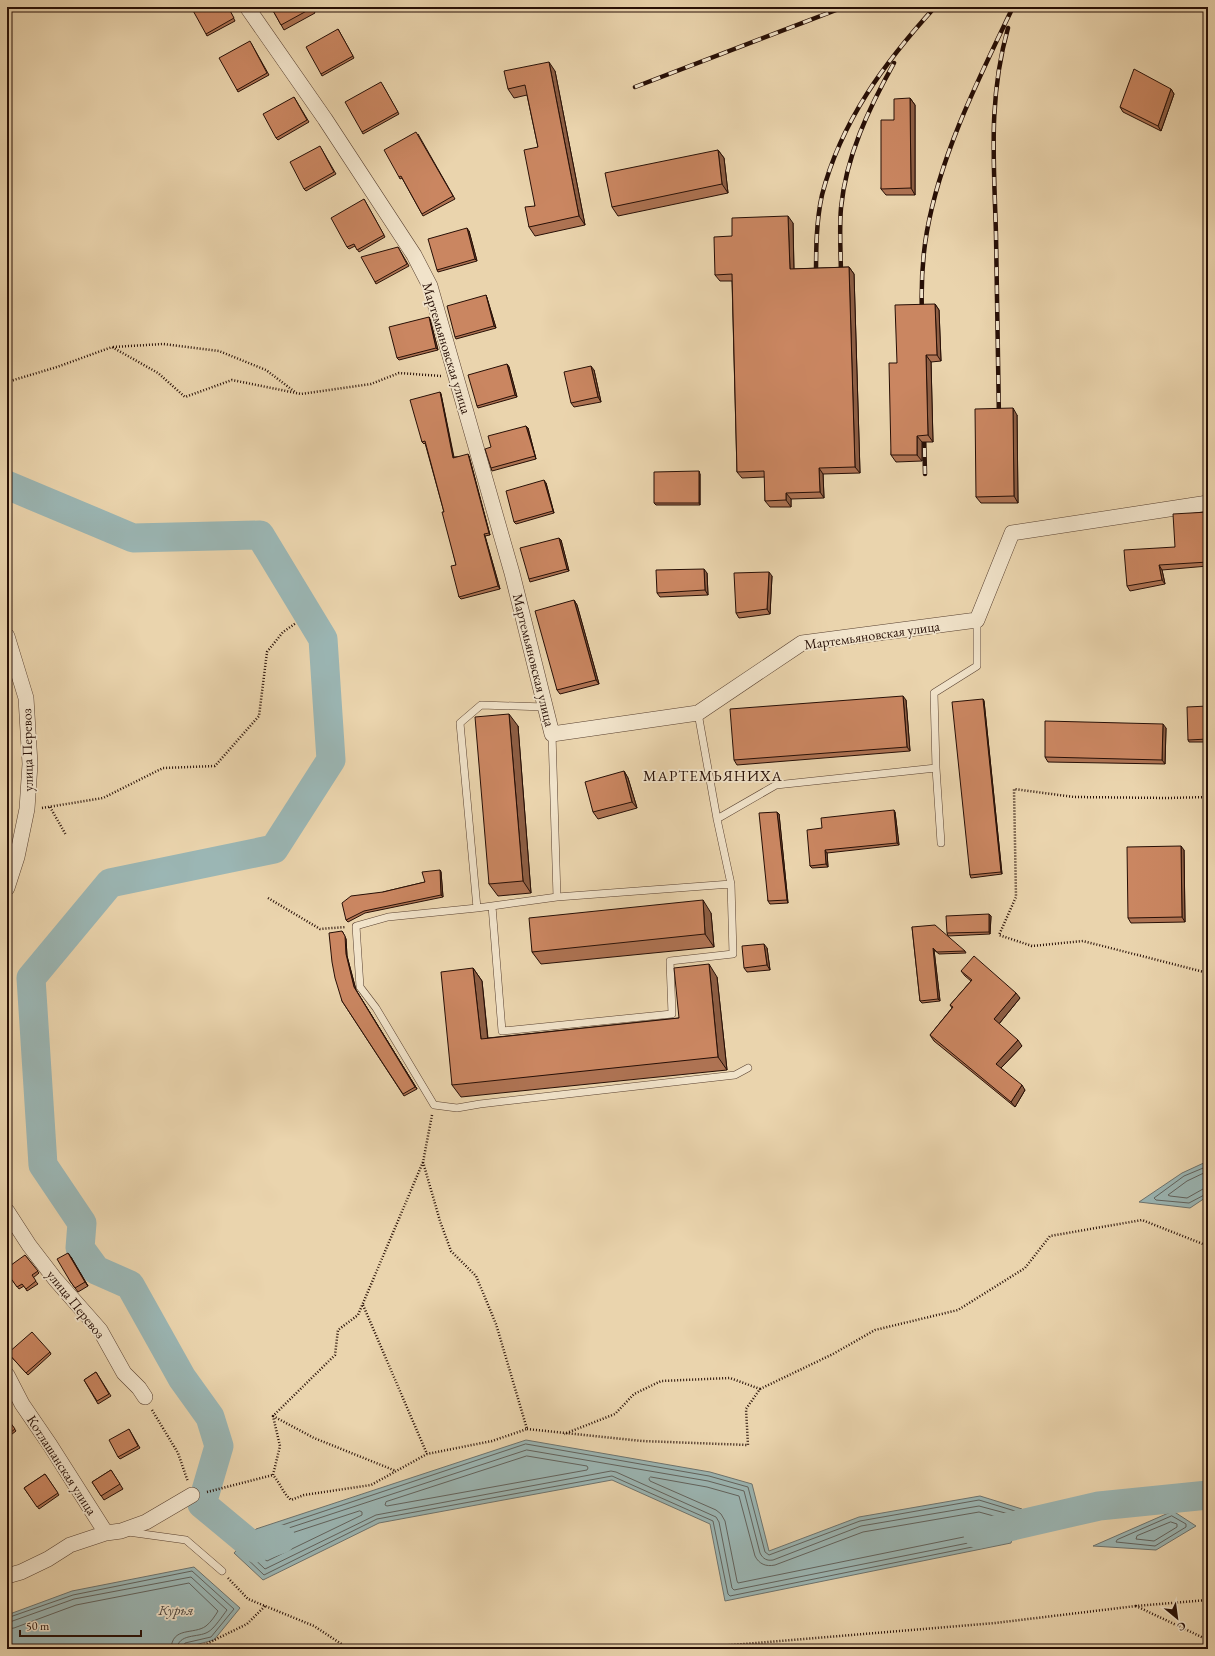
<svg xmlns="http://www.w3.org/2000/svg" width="1215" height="1656" viewBox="0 0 1215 1656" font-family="'EB Garamond',serif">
<rect width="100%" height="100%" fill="#ead4ad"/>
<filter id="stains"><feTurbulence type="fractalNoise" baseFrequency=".005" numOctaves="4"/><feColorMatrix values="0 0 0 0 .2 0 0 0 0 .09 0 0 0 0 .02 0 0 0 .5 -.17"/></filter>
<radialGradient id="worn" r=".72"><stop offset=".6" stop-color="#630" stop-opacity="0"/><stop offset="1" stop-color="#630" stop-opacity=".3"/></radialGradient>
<path fill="#9bb6b4" stroke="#6d736e" d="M1208 1161V1196L1190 1208 1139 1202 1182 1173Z
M526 1440 710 1472 752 1484 769 1551 859 1517 980 1496 1022 1509 1011 1543 725 1601 710 1524 612 1480 379 1523 263 1580 234 1553 256 1529Z
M1173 1511 1196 1526 1156 1550 1093 1546Z
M194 1567 240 1608 214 1640 179 1649H7V1615L72 1591Z"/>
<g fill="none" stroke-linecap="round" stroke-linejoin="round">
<path stroke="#61625d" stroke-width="1" d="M1208 1166 1184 1176 1154 1198 1156 1200 1189 1203 1208 1193
M1208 1171 1187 1181 1168 1195 1170 1196 1187 1198 1203 1189 1208 1188
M526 1444 709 1476 748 1487 765 1552 769 1555 860 1521 979 1500 1015 1511 1016 1513 1007 1540 730 1596 728 1594 713 1521 612 1476 377 1519 264 1575 241 1553V1551L259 1533Z
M527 1450 708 1481 744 1491 760 1553C763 1559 767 1561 773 1560L861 1526 979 1506 1009 1514 1010 1517 1003 1536 734 1590 732 1588 719 1522 716 1517 616 1472 611 1471 376 1515 265 1569 248 1553 262 1537Z
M527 1456 587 1466 588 1468 587 1470 387 1506 385 1505 386 1502Z
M651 1477 707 1487 739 1496 755 1556C759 1564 766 1567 775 1565L863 1532 979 1512 1001 1518 1002 1520 998 1530 738 1583 737 1581 725 1521 721 1514 716 1510 650 1481 649 1479Z
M360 1511 362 1512V1515L267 1561 256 1553 265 1542Z
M1172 1516 1186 1524V1527L1155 1546 1116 1542 1117 1540Z
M1171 1522 1177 1524V1527L1154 1541 1136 1539 1137 1536Z
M7 1618 73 1595 192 1571 234 1609 211 1637 185 1643 182 1649
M7 1623 74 1599 191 1577 227 1610C223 1615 214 1629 208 1632 198 1638 178 1633 177 1649
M7 1629 14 1628 76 1605 189 1583 218 1611C215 1616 211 1622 206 1626 194 1635 172 1626 171 1649"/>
<path stroke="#9bb6b4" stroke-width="29" d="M7 485 133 538 260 535 323 639 331 760 274 849 110 883 31 978 43 1165 82 1223 80 1248 96 1270 130 1285 182 1378 210 1417 219 1446 202 1504 255 1548 281 1539
M978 1534 1099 1506 1208 1495"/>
<defs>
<path id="service" d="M545 707 481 705 460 723 477 908 492 906 502 1031 672 1014 670 961 733 954 731 884 557 897 552 734
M698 713 717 819 731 884
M936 768 941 843
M717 819 776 785 936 768 934 693 977 666V620
M492 906 557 897
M477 908 388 917 356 926 360 987 376 1008 434 1105 457 1108 480 1104 735 1075 748 1068
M128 1532 186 1540 222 1571"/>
<path id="minor" d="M247 7 325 119 414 255 430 286 512 573 552 734 698 713 802 643 977 620 1012 533 1208 503
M7 636 26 698 30 764 27 809 17 857 7 888
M7 1211 29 1245 55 1279 100 1330 124 1373 139 1388 145 1397
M7 1375 22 1404 50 1445 106 1533
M7 1576 21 1572 48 1559 70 1545 106 1533 121 1531 146 1522 192 1495"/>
</defs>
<use href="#service" stroke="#584030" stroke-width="8"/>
<use href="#minor" stroke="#584030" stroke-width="16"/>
<path stroke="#270f06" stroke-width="2.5" stroke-dasharray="1 2" stroke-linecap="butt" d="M113 347 163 344 219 351 266 370 295 392
M7 382 57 367 112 347 158 373 185 397 232 380 301 394 371 384 399 373 441 376
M1208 797 1168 798 1074 797 1014 789 1016 897 999 935 1032 946 1083 941 1208 973
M50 807 66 835
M42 808 103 798 163 768 215 766 259 716 267 652 283 632 296 623
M268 898 320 929 346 927
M423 1162 358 1315 338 1330 335 1355 273 1416 280 1446 273 1475C280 1483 283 1493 291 1500L304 1495 371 1485 427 1454 492 1441 527 1429 496 1324 476 1276 451 1251 440 1221 423 1162 432 1115
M363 1305 427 1454
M760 1389 833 1354 875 1330 958 1310 1025 1268 1050 1236 1142 1220 1208 1246
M152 1410 178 1453 188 1482
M273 1416 314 1438 396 1471
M527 1429 642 1441 748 1445 746 1409 760 1389 730 1378 661 1381 634 1394 615 1414 564 1434
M207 1492 273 1475
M228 1578 248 1599 314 1626 349 1649
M1208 1600 1136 1606 1208 1640
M196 1649 247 1624 265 1606
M708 1649 719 1646 995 1623 1136 1606"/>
<use href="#service" stroke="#f1e3ca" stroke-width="7"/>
<use href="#minor" stroke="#f1e3ca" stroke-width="15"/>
<defs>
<path id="rail" d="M635 87 844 7
M816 279C816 251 816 222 822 195 841 121 885 62 935 7
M841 279C841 255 839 231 841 208 846 156 869 108 894 63
M922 316C921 288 922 259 927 231 941 153 979 78 1013 7
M999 420C998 358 997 297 996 235 994 162 988 99 1008 28
M924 430 925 474"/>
</defs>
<use href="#rail" stroke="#270f06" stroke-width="4.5"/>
<use href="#rail" stroke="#f1e3ca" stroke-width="3" stroke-dasharray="9" stroke-linecap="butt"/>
</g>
<path fill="#ae7353" stroke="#270f06" d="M228 7 235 21 207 36 206 34Z
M271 7H312L315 13 284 30Z
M338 29 354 58 322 76 321 74Z
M251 43 269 75 238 92 237 90Z
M555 71 585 225 535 236 529 227 535 206 538 147 527 95 514 98 508 89Z
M382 84 399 114 363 134 362 132Z
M1171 89 1174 94 1161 131 1123 112 1120 107Z
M294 97 309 122 278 140 276 138Z
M910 98 915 105V195H886L881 189 894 120Z
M418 134 455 199 423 216 402 178 400 179 399 177Z
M321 148 336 174 306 191 304 189Z
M718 150 724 158 728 193 618 216 612 207Z
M364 199 385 237 359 252 355 246 349 249 347 247Z
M793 223 794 269 849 267 854 274 860 473 823 474 824 498 791 499V507H770L765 501V477L742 478 737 472 732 281H720L715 275 732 236Z
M469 231 477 261 438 272 437 270Z
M398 247 409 266 376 284 375 282Z
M486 295 487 298 496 328 456 339 455 337Z
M935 304 939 310 941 361 931 362 933 442H922V461L896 462 891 455 897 363Z
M430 319 438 350 399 360 397 358Z
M507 364 509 367 517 397 478 408 477 406Z
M594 370 601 402 574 407 571 403Z
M440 392 441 394 454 457 469 456 490 535 485 536 500 589 461 599 459 597 456 565 444 512 425 443 424 444 422 442Z
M1017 415 1018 503H981L976 497Z
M526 426 528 428 536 459 492 471 491 468V447Z
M700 474V505H656L654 503Z
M546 483 554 513 516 524 514 522Z
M1208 512V566L1162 570 1165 584 1130 591 1127 586 1175 547Z
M559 538 561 540 569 571 530 582 529 579Z
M707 573 708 595 660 597 657 593Z
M772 576 770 614 739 618 736 613Z
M574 600 577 605 599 684 560 694 557 690Z
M983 699 984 701 1002 874 971 878 970 875Z
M906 700 910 751 737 765 734 760Z
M1208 706V742H1189L1188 740Z
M518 726 531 893 498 896 489 884Z
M1166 728 1165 764 1048 762 1045 757Z
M624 771 628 778 637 808 598 819 593 812Z
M895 812 899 845 827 853 828 867 812 868 810 866 822 828Z
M779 814 788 903 770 904 768 901Z
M1184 850 1185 922 1131 923 1128 918Z
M440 870 441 872 443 897 365 913 348 922 346 920 383 892 425 882Z
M711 913 714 947 541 964 532 952Z
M991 916 990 934 948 936 947 933Z
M912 927 965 951 966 953 939 954 934 950 940 1001 922 1003 920 1001Z
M342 931 346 939 347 956 356 990 417 1089 404 1096 342 1001Z
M767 948 770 970 747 972 744 968Z
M473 968 482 981 488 1038 679 1018 717 977 727 1070 461 1097 452 1085Z
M961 971 1020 998 999 1024 1022 1046 1001 1068 1025 1090 1015 1107 934 1041 930 1035 952 1008 950 1005 971 981 965 976Z
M25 1255 39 1273 33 1278 38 1284 27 1291 24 1286 19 1289 7 1273Z
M71 1257 88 1286 78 1292 70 1281Z
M50 1352 51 1354 28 1375 8 1353Z
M96 1372 111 1396 98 1404 84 1380Z
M7 1418 16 1431 7 1438Z
M129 1429 140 1448 120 1459 118 1457Z
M111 1470 123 1489 104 1500 92 1482Z
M45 1474 59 1495 39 1509 24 1488Z"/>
<path fill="#8d5e44" stroke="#270f06" d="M549 62 555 71 585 225 579 216Z
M1171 89 1174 94 1161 131 1158 126Z
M910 98 915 105V195L911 188Z
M718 150 724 158 728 193 722 184Z
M788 216 793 223 794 276 790 269Z
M467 228 469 231 477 261 475 259Z
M849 267 854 274 860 473 855 467Z
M486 295 487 298 496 328 494 326Z
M935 304 939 310 941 361 937 355Z
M429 317 430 319 438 350 436 348Z
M926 355 931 362 933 442 928 435Z
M507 364 509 367 517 397 515 395Z
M591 366 594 370 601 402 598 397Z
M440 392 441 394 454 460 453 458Z
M1013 408 1017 415 1018 503 1014 496Z
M526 426 528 428 536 459 535 456Z
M917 436 922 442V461L917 455Z
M468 454 469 456 490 535 489 533Z
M819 468 823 474 824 498 820 492Z
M699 471 700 474V505L699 503Z
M544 480 546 483 554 513 553 511Z
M786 493 791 499V507L786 500Z
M484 534 485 536 500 589 498 586Z
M559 538 561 540 569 571 567 569Z
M1159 565 1162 570 1165 584 1162 580Z
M704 569 707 573 708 595 705 590Z
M769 572 772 576 770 614 767 609Z
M574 600 577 605 599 684 596 680Z
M903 696 906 700 910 751 907 747Z
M983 699 984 701 1002 874 1001 872Z
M509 714 518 726 531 893 523 881Z
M1163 724 1166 728 1165 764 1162 760Z
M624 771 628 778 637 808 632 802Z
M894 810 895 812 899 845 897 843Z
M777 812 779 814 788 903 787 900Z
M1181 846 1184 850 1185 922 1182 917Z
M825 850 827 853 828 867 826 864Z
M440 870 441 872 443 897 441 895Z
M703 900 711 913 714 947 705 934Z
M989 914 991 916 990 934 989 932Z
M342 931 346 939 347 956 356 990 417 1089 354 987 346 954Z
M764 944 767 948 770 970 767 965Z
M933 948 934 950 940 1001 938 999Z
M709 964 717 977 727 1070 718 1057Z
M473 968 482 981 489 1052 481 1039Z
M1016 993 1020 998 998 1025 994 1019Z
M1018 1040 1022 1046 1000 1069 996 1064Z
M1022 1085 1025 1090 1015 1107 1011 1102Z
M68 1253 71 1257 88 1286 85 1282Z"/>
<path fill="#ca8661" stroke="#270f06" d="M191 7H228L234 18 206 34Z
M271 7H311L312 8 281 25Z
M338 29 353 56 321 74 306 47Z
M250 41 267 73 237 90 219 58Z
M549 62 579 216 529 227 525 207 535 206 524 150 538 147 525 85 508 89 504 71Z
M1134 69 1171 89 1158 126 1120 107Z
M381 82 398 112 362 132 345 102Z
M294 97 307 120 276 138 263 114Z
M910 98 911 188 881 189V120H894V99Z
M416 132 453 196 422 214 401 176 399 177 384 150Z
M320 146 334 172 304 189 290 162Z
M718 150 722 184 612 207 605 173Z
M364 199 384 235 357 250 354 244 347 247 331 218Z
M788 216 790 269 849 267 855 467 819 468 820 492 786 493V500L765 501 764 471 737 472 732 274 715 275 714 237 732 236V218Z
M467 228 475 259 437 270 428 239Z
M398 247 407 264 375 282 361 257Z
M486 295 494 326 455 337 447 306Z
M935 304 937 355H926L928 435 917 436V455H891L889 363H897L895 305Z
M429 317 436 348 397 358 389 327Z
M507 364 515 395 477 406 468 375Z
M591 366 598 397 571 403 564 372Z
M440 392 453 458 468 454 489 533 484 534 498 586 459 597 451 566 456 565 442 512H444L425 441 422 442 410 400Z
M1013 408 1014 496 976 497 975 409Z
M526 426 535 456 491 468 485 449 491 447 488 436Z
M699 471V503H654V472Z
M544 480 553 511 514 522 506 491Z
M1208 512V562L1159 565 1162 580 1127 586 1124 550 1175 547 1173 514Z
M559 538 567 569 529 579 520 548Z
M704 569 705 590 657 593 656 570Z
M769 572 767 609 736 613 734 573Z
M574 600 596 680 557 690 535 611Z
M903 696 907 747 734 760 730 709Z
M983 699 1001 872 970 875 952 702Z
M1208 706V739L1188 740 1187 707Z
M509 714 523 881 489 884 475 717Z
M1045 721 1163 724 1162 760 1045 757Z
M624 771 632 802 593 812 585 782Z
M894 810 897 843 825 850 826 864 810 866 807 830 822 828 821 818Z
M777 812 787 900 768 901 759 813Z
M1181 846 1182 917 1128 918 1127 847Z
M440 870 441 895 364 911 346 920 342 903 351 896 383 892 425 882 422 872Z
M703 900 705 934 532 952 529 918Z
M989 914V932L947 933 946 916Z
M935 925 965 951 937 952 933 948 938 999 920 1001 912 927Z
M342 931 345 936 346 954 354 987 415 1087 403 1094 342 1001 335 978 332 962 329 933Z
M764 944 767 965 744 968 742 946Z
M974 956 1016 993 994 1019 1018 1040 996 1064 1022 1085 1011 1102 930 1035 953 1007 950 1005 972 980 961 971Z
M709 964 718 1057 452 1085 441 972 473 968 481 1039 679 1018 674 968Z
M68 1253 85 1282 75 1288 70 1281 57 1259Z
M25 1255 38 1271 32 1275 36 1281 26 1289 22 1284 17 1287 7 1273V1268Z
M32 1332 50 1352 26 1373 8 1353Z
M96 1372 109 1394 97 1401 84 1380Z
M7 1418 15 1429 7 1435Z
M129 1429 138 1446 118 1457 109 1440Z
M111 1470 120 1484 101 1496 92 1482Z
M45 1474 58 1493 37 1507 24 1488Z"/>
<g text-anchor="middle" stroke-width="3.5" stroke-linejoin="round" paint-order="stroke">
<g font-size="14" fill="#270f06" stroke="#f1e3ca">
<text transform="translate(447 348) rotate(73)" y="5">Мартемьяновская улица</text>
<text transform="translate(872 635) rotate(-8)" y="5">Мартемьяновская улица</text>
<text transform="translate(534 660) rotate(76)" y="5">Мартемьяновская улица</text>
<text transform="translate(27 750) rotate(-91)" y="5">улица Перевоз</text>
<text transform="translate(76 1304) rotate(51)" y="5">улица Перевоз</text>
<text transform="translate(62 1465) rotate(57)" y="5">Котлашанская улица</text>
</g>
<g font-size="15" letter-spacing="1" fill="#270f06" stroke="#f1e3ca">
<text x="713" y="781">МАРТЕМЬЯНИХА</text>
</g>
<g font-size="15" font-style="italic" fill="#504943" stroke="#f1e3ca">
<text x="176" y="1615">Курья</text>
</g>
</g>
<rect width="1215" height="1656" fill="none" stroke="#ead4ad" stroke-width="24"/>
<rect x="8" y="8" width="1199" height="1640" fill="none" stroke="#270f06" stroke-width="2"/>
<rect x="12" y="12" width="1191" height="1632" fill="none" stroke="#270f06"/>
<g transform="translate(1177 1618) rotate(151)" stroke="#f1e3ca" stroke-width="3" paint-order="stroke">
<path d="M0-3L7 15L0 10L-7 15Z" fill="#270f06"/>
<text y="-6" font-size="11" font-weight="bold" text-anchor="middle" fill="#270f06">С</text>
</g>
<path d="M20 1630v6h121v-6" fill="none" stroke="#270f06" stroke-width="2"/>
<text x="26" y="1630" font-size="12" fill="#270f06" stroke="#f1e3ca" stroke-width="3" paint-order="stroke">50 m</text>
<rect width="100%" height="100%" filter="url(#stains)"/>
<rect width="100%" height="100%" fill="url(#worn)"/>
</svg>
